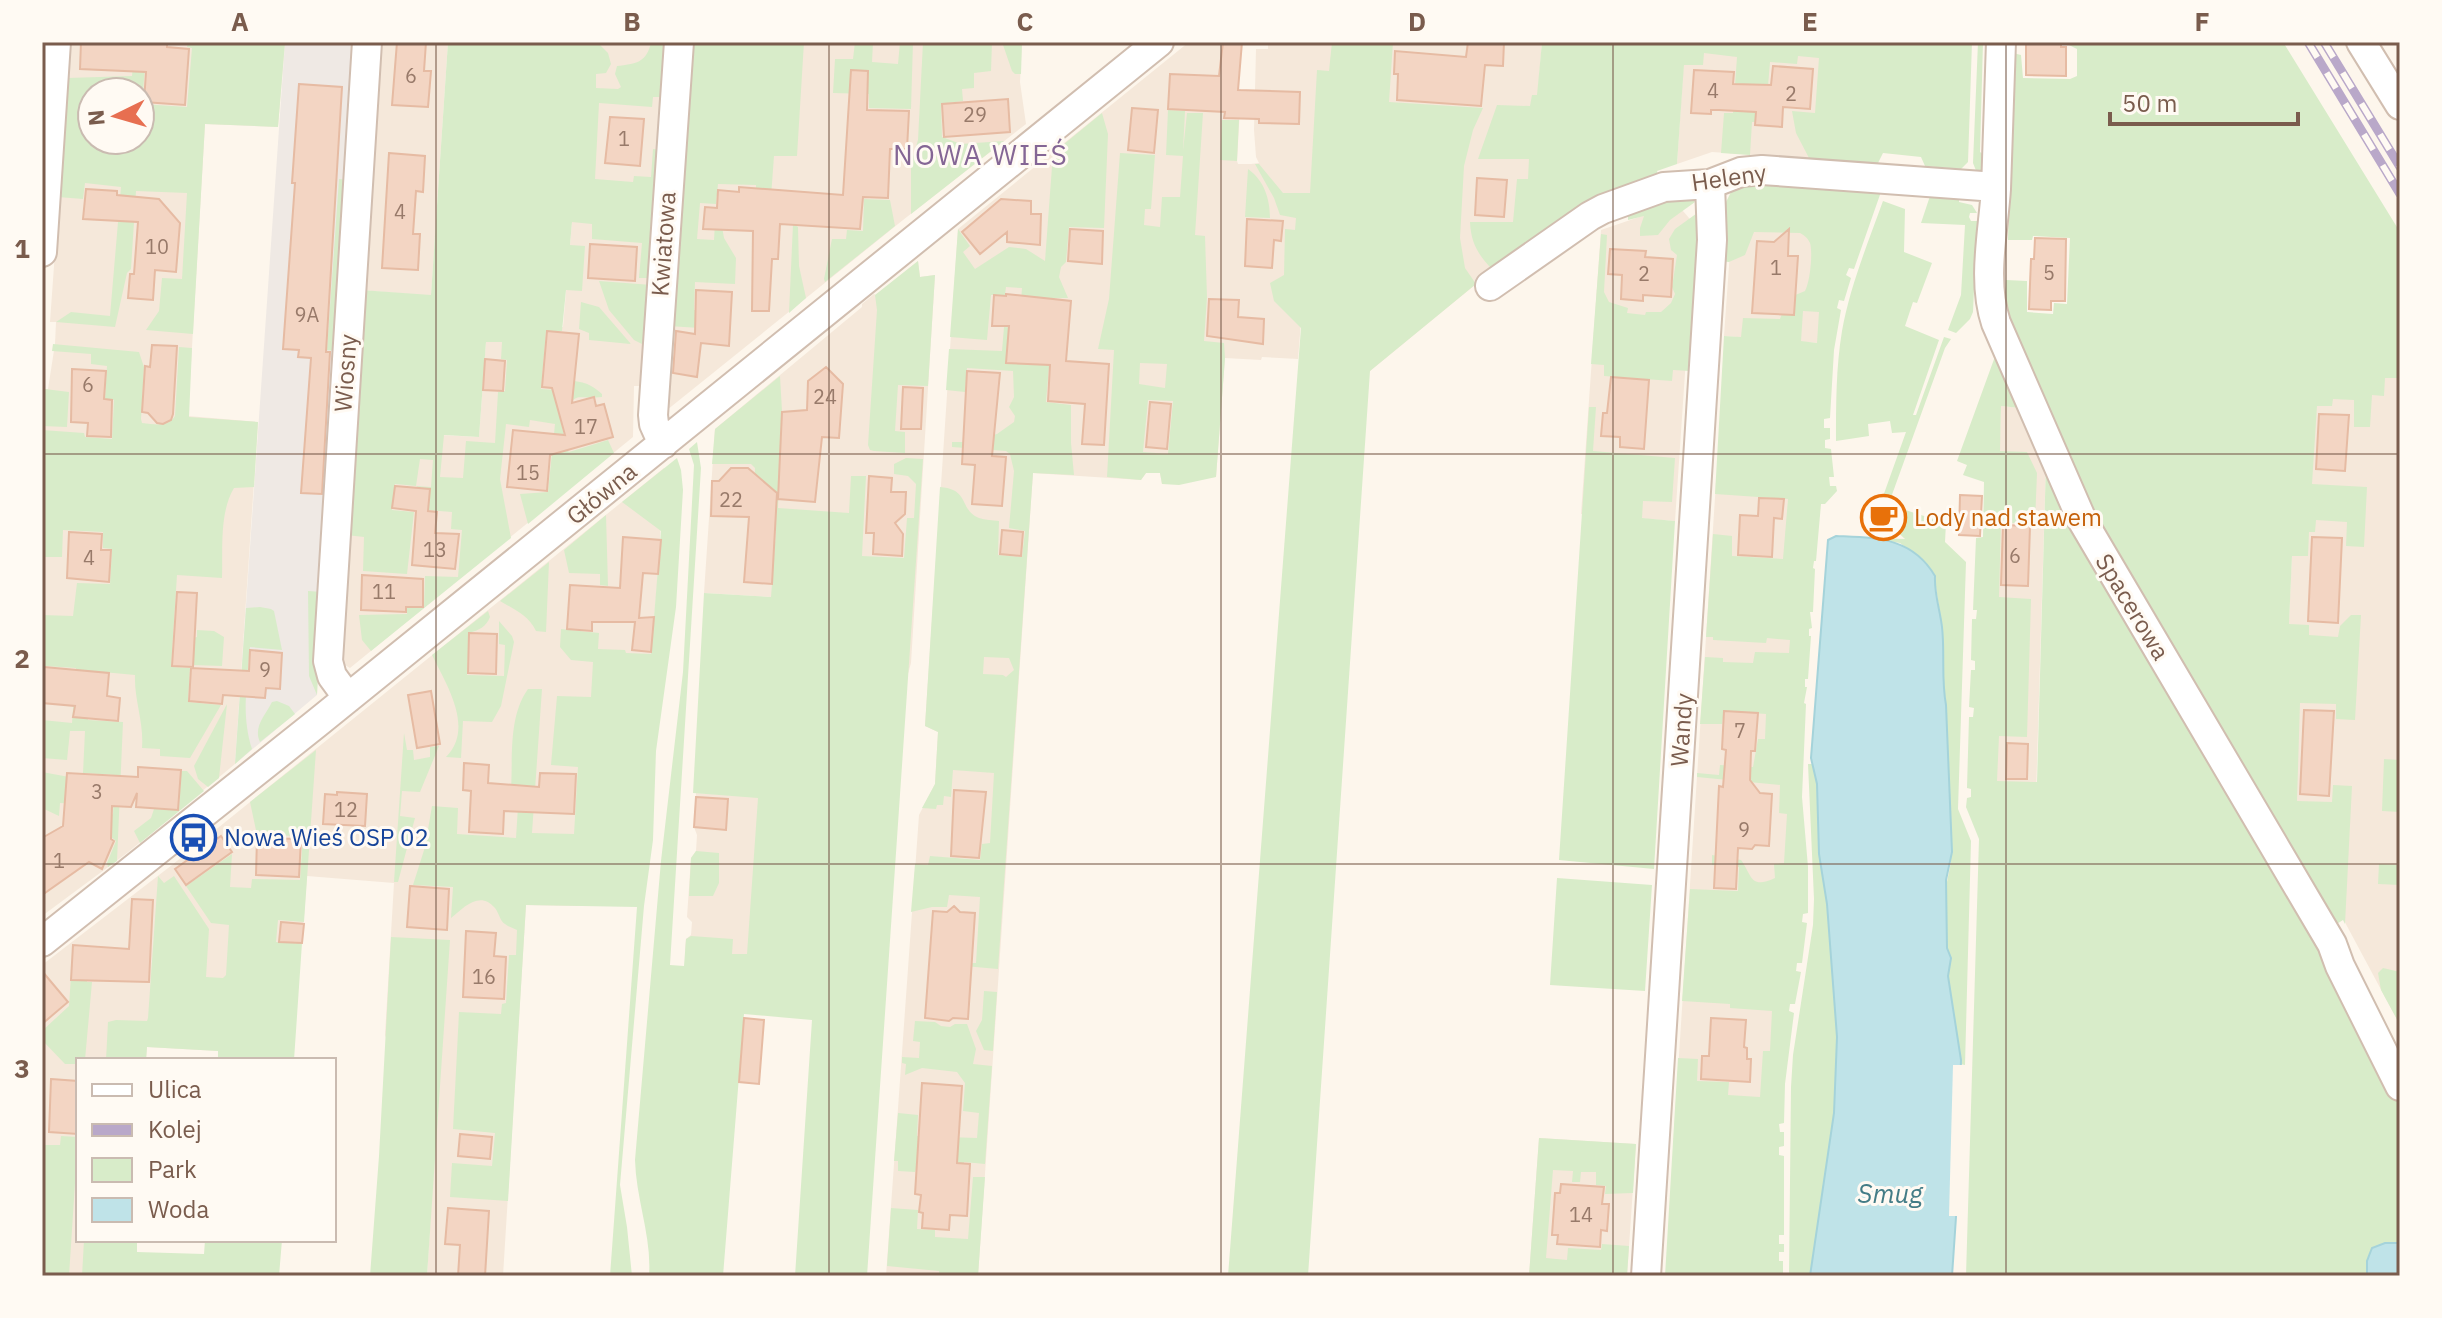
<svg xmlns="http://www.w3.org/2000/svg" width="2442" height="1318" viewBox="0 0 2442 1318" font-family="'IBM Plex Sans',sans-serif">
<rect width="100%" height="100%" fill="#fdf6ec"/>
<path fill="#f5e8da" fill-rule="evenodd" d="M70 42H285L278 127 205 124 188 416 258 422 235 764 127 853 42 916V424L45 389H48L55 344 56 322H50ZM92 92H140V140H92Z
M378 42H448L431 296 361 290Z
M582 42H670L644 386H634L633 437 350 668 338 661 351 454 419 460 421 434 479 437 486 341 524 325 563 327 572 222Z
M804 42H1022L1020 82 1026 124 903 220 662 414 677 205Z
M1189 42H1242L1238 89H1241L1237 161 1238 164H1251L1259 163 1256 157 1254 130 1256 49H1268V45L1265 44V42H1542L1526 243 1370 371 1304 284 1298 359 1262 357 1261 360 1225 358 1216 477 1162 484 1160 473H1146L1141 480 1033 473 978 1276H886L919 815 935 784 938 732 925 726 958 229Z
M1685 42H1837L1829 160 1712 152 1677 164Z
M2310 143 2400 289V1025L2281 803Z
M1827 197 1818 343 1724 336 1733 210Z
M1677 204 1695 225 1675 521 1581 514 1601 230Z
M918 261 920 277 935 275 911 663 812 1019 685 950 686 939 691 935 692 922 687 917 691 858 696 851 697 835 694 827 696 793 758 797 771 597 704 593 715 429 862 307V304L874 294 876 295Z
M2001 406 2020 408 2046 462 2036 796 1989 794Z
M664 468 658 575 651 655 579 906 526 905 503 1276H427L434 1162 385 1035 394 883 307 876 302 943 279 942 280 981 225 976 219 1051 147 1047 146 1060H78V1240H95L92 1276H54L60 1146 42 1145V965L172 865Z
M1716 482 1809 488 1768 1155 1673 1148Z
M1539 1138 1636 1144 1627 1276H1529Z"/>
<path fill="#efe9e4" d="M285 42H357L321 591 317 695 235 764Z"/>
<path fill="#d8ecc9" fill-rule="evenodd" d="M135 42H147L142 104 187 107 192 48 187 47 188 42H285L278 127 205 124 193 334 146 330 159 311 162 278 182 279 187 193 136 191 131 269 127 273 115 327 56 322 71 312 110 316 121 187 85 183 83 199 58 197 67 78 132 76ZM92 92H140V140H92Z
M448 42H597L608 53 611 64 606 73 596 74V88L618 89 621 87 615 74 617 66C635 64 647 63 651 42H670L666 97H653L652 107 599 103 595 179 633 182 634 176 651 177 653 149 662 150 653 278H639L642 243 592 239V224L572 222 570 245 585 246 582 291 566 290 562 331H546L541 389 557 390 559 380C578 381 588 381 602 394V397C572 400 583 390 559 413L567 450 569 452 608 440 614 453 528 524 520 494 548 492 555 424 530 420 529 427 506 424 500 479 511 538 371 651 362 640 359 615 407 614V607H424L425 576 458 577 462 530 451 529 452 512 414 509 417 486 395 484 392 510 414 512 407 574 363 571 364 537 346 535 361 290 431 295ZM486 342H502L501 359 507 360 505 391 498 392 495 443 466 441 463 478 440 477 444 435 479 437ZM420 459 433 460 431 487 416 486Z
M689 42H804L797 156H774L771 197 756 196V185L718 184 716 204 700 203 697 239 714 240 715 223 722 227 724 238 736 258 735 284 695 282 694 310H701L700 328 668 326Z
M855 42H873L872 62 898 64 900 42H913L911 109 869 108V94L833 93 835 59H853Z
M923 42H992L991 71 974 73V88L962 89 963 101 941 104 942 137 961 144 1004 141 911 214V163L918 140Z
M1002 42H1022L1021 74H1015L1012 71Z
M1332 42H1393L1389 102 1483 108 1473 130 1464 166 1460 238 1465 268 1476 284 1370 371 1308 1276H1228L1301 328 1274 301 1270 283 1284 275 1285 229 1295 230 1296 218 1280 215 1274 198 1255 164H1259L1283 193H1310L1317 70 1329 71Z
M1542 42H1972L1968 162 1961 169 1925 166 1921 157 1883 153 1875 169 1806 164V159L1809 158 1796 133 1792 111 1815 113 1819 58 1798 56 1797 64 1770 62 1765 122H1752L1750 155 1721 153 1724 113H1733L1737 57 1704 53 1703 65H1684L1677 164 1657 171 1658 176 1526 243 1493 270C1478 255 1471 243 1470 222H1513L1517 179H1528L1529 159H1478L1497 105 1530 106 1532 95H1537Z
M1978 42H1983L1980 152 1989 159 1984 168 1977 173 1973 163Z
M2063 42H2283L2400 232V378H2385L2384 396 2372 395 2370 427H2354V400L2333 399 2332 406H2317L2312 484 2367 487 2364 547 2346 546 2347 522 2316 520 2315 532H2309L2308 556H2292L2289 624 2309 625V635L2338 637 2340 626 2351 615H2361L2355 720 2336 719V704L2300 703 2297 801 2332 802 2333 785 2352 786 2345 924 2343 920 2332 927 2079 488 2005 313 2006 280 2027 281V312L2053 314 2054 303 2067 304 2070 238 2033 236 2032 240H2008L2013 53 2021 55 2023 78 2070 79 2077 76V49Z
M1168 110 1185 111 1183 151 1187 113H1203L1195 235 1205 236 1207 297 1204 341 1224 343 1225 358 1216 477 1179 485 1162 484 1160 473H1146L1141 480 1107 477 1114 350 1098 349 1109 299 1120 153 1155 155 1151 209H1145L1144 225 1160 227 1162 197H1180L1183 156 1166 155ZM1140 363 1167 364 1165 388 1139 384ZM1148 400 1173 401 1168 454 1143 452Z
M1102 113 1108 134 1104 228 1069 227 1066 262 1061 267 1059 277 1068 298H1055L1046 402 1071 405V443L1074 475 1033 473 998 969 964 966 965 963H976L980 897 949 895 947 907H932L911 912 915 864 928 865 930 856 980 860 982 844 990 843 994 773 953 770 951 797 944 796 943 805H937L936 809 922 808 935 784 938 732 925 726 940 487C970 489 959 510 979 518 985 520 993 520 999 521L998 555 1022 557 1025 531 1009 528 1014 471 1010 454 1006 451 952 447V442H966L997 434 1014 422 1015 416 1009 407 1014 397 1013 371 967 368 965 392 946 390 949 349 1002 351 1004 327 1019 328 1022 288 1006 287 1005 295H991L987 340 950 337 958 229 970 246 963 252 975 269 1009 247 1026 249 1045 261 1053 153ZM984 657 1009 658 1014 670 1006 677 1003 675 983 674Z
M1222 120H1239L1237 161 1220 160Z
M1248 169C1264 180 1270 199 1270 218L1245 217Z
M339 179 349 180 337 351 327 350Z
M1744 182 1882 189 1854 269 1849 268 1846 275 1851 278 1844 301 1839 300 1837 308 1841 310 1834 350 1830 418 1824 419V428H1830V439L1825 440V448L1831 449 1834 477H1829L1830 486H1836L1837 491 1825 504H1821L1816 561H1814L1813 568 1815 569 1813 612H1810L1812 628 1809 629V636H1811L1808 679H1805V687H1807L1804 703 1806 704 1802 797 1808 867V913L1803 914 1802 922 1807 923 1802 963H1797L1796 971 1801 972 1795 1004H1790L1789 1011 1794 1013 1785 1084 1784 1123 1779 1124 1780 1132H1784V1146L1779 1147V1155L1784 1156V1235H1779V1244H1784V1252H1779V1261H1783V1276H1665L1678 1058 1698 1059 1697 1081 1729 1082 1728 1095 1760 1097 1763 1051H1770L1772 1011 1730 1008V1004L1682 1001 1690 889 1738 891 1739 867 1712 865V855L1741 860C1752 875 1750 890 1775 878L1774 864 1784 863 1787 814 1779 813 1780 785 1697 777V773L1719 775 1720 765 1753 767 1758 739H1765L1766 714 1724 711 1722 724H1700L1705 657 1723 658V662L1753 663 1755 652 1789 653 1790 640 1767 638 1766 643 1713 640V637H1706L1713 534 1732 536V556L1783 559 1788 499 1715 494 1724 336 1741 337 1743 318 1780 319 1788 298 1805 291C1810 282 1813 253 1810 243 1807 237 1805 236 1800 233L1754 232 1745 255 1729 262 1719 261 1725 204 1732 190ZM1803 311 1819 312 1817 343 1801 341Z
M1931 193 1959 195V202L1972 205 1977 213H1970L1969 217 1971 221H1977L1973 312 1970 319 1956 333 1948 330 1961 295 1965 225 1921 223Z
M1669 196 1691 198 1695 202 1670 220 1658 235 1640 236V228L1644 216 1628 220V210Z
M864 199 890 200 895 226 825 282 824 279 832 239H846L847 230 863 231Z
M1883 201 1905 209 1904 252 1932 263 1917 303 1913 302 1905 326 1939 340 1913 415H1916L1944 337 1951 339 1945 348 1889 503 1881 502 1906 432 1892 433 1890 421 1868 424 1869 436 1836 441C1836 404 1836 367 1842 331 1850 286 1868 243 1883 201Z
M1700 211 1690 371 1673 370 1672 381 1604 376V365L1591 364 1601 234 1607 235 1604 292 1609 302 1628 308 1627 313 1645 315 1646 312H1661L1671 303 1675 294 1672 287 1677 255 1671 250 1669 239 1675 229Z
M793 224 798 227 799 266 806 298 789 313Z
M918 261 920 277 935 275 928 386 898 385 895 431 905 432V453L874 451 870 450 868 445 877 310 875 295Z
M599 281 652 285 646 346 634 340 609 310Z
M581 302 599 307 631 344 589 340V333L579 329Z
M53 344 139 352 144 367 141 419 142 423C155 424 168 428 175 416L179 347 192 348 189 417 258 422 254 487 234 488C219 513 223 550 222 578L177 575 171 667 190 668 188 702 221 705 190 758 160 756V749L142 748C144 722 134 700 135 675L92 671 88 720 123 722 117 861 108 867 107 863 116 841 109 835V817L113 814 115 775 83 773 85 731H70L67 760 42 758V720L72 723 76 668 44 666 42 683V615L73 616 77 583 110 584 112 549 103 548V532L63 530 62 557H42V430L84 433 85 437 112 439 114 400 105 399 107 366 91 364V354L52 351Z
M1997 351 2020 408 2001 406 2000 451 2027 452 2037 473 2035 523H2001L1999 597 2031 599 2027 737 1999 736 1997 781 2037 782 2046 462 2293 896 2400 1097V1243L2398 1242 2366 1271 2367 1276H1966L1979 839 1966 807 1967 798 1971 797V789L1967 788 1969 717H1973L1974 708 1969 707 1971 670H1975V661L1971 660 1972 619H1976L1977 610H1973L1976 538 1983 537 1984 482 1963 475 1967 465 1957 461Z
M780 376 782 411 778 508 849 513 851 476H866L862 556 904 558 907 518H914L916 484 908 476 894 474V464L906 458 923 459 867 1276H795L812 1020 744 1014 723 1276 666 1273 665 1276H649C652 1237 636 1200 635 1160L661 861 683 672 694 465 689 449 697 442 701 468 670 965 684 966 686 939 691 936 733 939 732 954H747L758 798 693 793 704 593 771 597 776 531 752 529 755 468 751 464H712L715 429Z
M45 389 69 392 67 427 42 426Z
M1589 407H1596L1593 451 1675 458 1672 502 1643 501 1642 518 1675 521 1654 869 1559 860Z
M677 458 681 470 683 490 676 607 656 751 653 840 644 906 620 1185 627 1227 632 1276H610L637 907 526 905 508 1201 450 1197 452 1163 492 1166 495 1133 453 1129 459 1012 501 1014 502 1004 506 1003 509 955H516L517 930C513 928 509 927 505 924 500 921 499 913 495 908 480 890 464 907 451 918L453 887 413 885 425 847 432 806 458 808 457 834 516 838 519 791H511C513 758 508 717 528 689H542L532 833 574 834 578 767 551 765 557 696 591 697 593 662 571 660 560 647 561 629 599 633 598 649 625 650 626 653 651 654 661 531 622 502Z
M1896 507 1946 523 1945 542 1966 562 1958 809 1971 841 1965 1065 1960 1064V1052L1948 976 1951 958 1947 948 1946 887 1951 862 1946 705 1942 688V628L1934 573 1918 556 1900 543 1871 538 1905 539 1890 525Z
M606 515 608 586 600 585V574L569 573 564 550Z
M549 562 546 632 536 631C528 615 515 610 500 601Z
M308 591 322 592 317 695 309 676Z
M260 607 271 609 274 611 282 650 250 647C247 682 241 715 252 749L235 764 246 608Z
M488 611 490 617C486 627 479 630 469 633L467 675 504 676 505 645 499 644V621L512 636 514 642 501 706 492 722 463 721 461 758 446 757C475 728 446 684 432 655Z
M197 630 214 631 224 637 222 666 192 665 193 638 197 637Z
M277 701 289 706 295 714 260 742C253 727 265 716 272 702Z
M227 704 219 778 208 787 198 779 194 766Z
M404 733 407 750H413L414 760 430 757V747L439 746 420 792 402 791 400 816 415 818 398 882H394Z
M316 750 304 922 278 920 276 942 302 943 294 1060H218V1051L147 1047 146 1060H106L108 1022 116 1020 147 1021 148 1018 158 876 164 883 174 876 209 929 206 977 223 978 226 975 229 925 211 923 186 886 232 854 230 887 251 888 252 879 300 880 303 836 257 835 250 802Z
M2384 759 2400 760V812L2382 811Z
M1808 764H1814L1817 784 1819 854 1827 904 1837 1037 1834 1113 1810 1276H1789L1791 1087 1793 1055 1813 925 1814 899Z
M181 771H187L204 791 140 843 134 831 151 818 154 809 179 810Z
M42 772 80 779 78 804 60 803 59 816 42 808Z
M696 851 719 853V883L713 896H689L691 858Z
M2379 864 2400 865V885L2378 884Z
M1557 878 1652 885 1645 991 1550 985Z
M391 937 450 940 427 1276H370L379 1156Z
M2383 968 2400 972V1025L2381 990 2378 973Z
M71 976H87V982H92L85 1060H78V1064H65L42 1040V1031L69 1006Z
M984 991 997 992 993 1051 984 1050 976 1031 982 1020Z
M915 1021 935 1022 941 1026 950 1027 955 1024H967L976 1049 973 1064 992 1066 985 1164 964 1162 963 1181 944 1170 916 1169 915 1172 898 1171V1161H894L898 1113 918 1115 917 1136 977 1138 979 1113 963 1111 965 1083 957 1072 922 1068 905 1075 906 1064 902 1063V1057L919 1058 920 1042 913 1041Z
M61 1136 78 1137 69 1276H42V1145H60Z
M1539 1138 1636 1144 1633 1193 1605 1194 1606 1186 1596 1185V1172H1581L1580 1182H1572L1573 1171 1553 1170 1546 1258 1567 1260 1568 1248 1601 1250 1602 1244 1629 1246 1627 1276H1529Z
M973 1177H985L978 1276H939V1271L887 1266 891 1208 918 1210 917 1229 935 1230V1237L968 1239Z
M84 1240H137V1252L204 1254 205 1240H282L279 1276H82Z"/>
<path fill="#bfe3e8" stroke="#a5d3da" stroke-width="2" d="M1836 536C1877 538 1912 537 1935 576 1934 593 1940 610 1942 627 1945 653 1941 679 1946 705L1952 852 1946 880 1947 948 1951 958 1948 976 1961 1060 1956 1217 1952 1276H1810L1834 1113 1837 1037 1827 904 1819 854 1817 784 1811 758 1828 540Z
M2385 1243H2400V1276H2367V1261L2372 1248Z"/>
<path fill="#fdf6ec" d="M1953 1065H1964L1960 1216H1949Z"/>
<path fill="#f3d5c3" stroke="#e6bba3" stroke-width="2" d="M81 42H167V47L189 49 185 105 144 102 146 72 80 69Z
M397 42H426L424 71H431L428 107 392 105Z
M1223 42H1242L1238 90 1300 92 1299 124 1259 123V119L1224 118 1225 112 1168 109 1170 74 1219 76Z
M1468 42H1504L1503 66 1485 65 1481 106 1397 100 1398 74H1394L1395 51 1466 57Z
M2026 42H2061V47H2066V76L2026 75Z
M1773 66 1813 69 1810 109 1783 107 1782 127 1755 125 1756 112 1719 110H1711V114L1691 113 1694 70 1734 72 1733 84 1771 85Z
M851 70 868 71 867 110 909 111 907 149H890L888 198 863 197 860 229 780 224 778 259H772L769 311H752L753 231 703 229 705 207 717 208 718 190 739 192V187L843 195Z
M299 84 342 87 326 352H330L322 494 301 493 311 358 298 357 299 350 283 349 295 183H292Z
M1008 99 1010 132 944 137 942 104Z
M1132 108 1158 110 1154 153 1128 150Z
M610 117 644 119 640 166 605 163Z
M389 153 425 156 423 192 416 191 413 234H420L418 270 382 268Z
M1477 178 1507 180 1504 217 1475 215Z
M86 189 117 191V195L159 199 180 223 176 272 155 270 153 300 128 298 130 274H134L138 222 83 219Z
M1001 199 1031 201V214H1041L1040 245 1007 242V232L980 254 962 232Z
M1247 219 1283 221 1281 241 1274 240 1272 268 1245 266Z
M1070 229 1103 231 1102 264 1068 261Z
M1789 229 1788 256H1798L1794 315 1752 313 1757 241 1774 242Z
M2035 238 2066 239 2065 301H2051V310L2029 309 2031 259H2034Z
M590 244 637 247 635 281 588 278Z
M1610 249 1646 251 1645 257 1673 259 1671 297 1643 295V301L1621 299 1622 275 1608 274Z
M696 290 732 292 729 346 701 343 697 377 673 373 676 331 695 334Z
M1006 294 1071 301 1066 361 1109 364 1104 445 1082 444 1085 404 1048 401 1050 365 1006 363 1009 326H992L994 295 1006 296Z
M1209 299 1239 300 1238 317 1264 319 1263 344 1207 336Z
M547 331 579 334 572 403 594 397 596 406 604 404 613 437 550 455 547 491 507 487 513 430 565 435 552 388 542 387Z
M152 345 177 346 173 414 171 420 163 424 157 423 148 413 142 412 145 366 150 367Z
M485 359 505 361 503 391 483 390Z
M826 367 843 384 839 438 822 437 815 502 778 499 782 412 807 410 808 381Z
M72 369 106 371 104 399 112 400 111 437 87 436 88 423 71 422Z
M967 371 1000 373 992 456 1006 457 1002 506 972 504 975 465 962 464Z
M1611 377 1649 380 1644 449 1620 447V437L1601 436 1603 413H1607Z
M903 387 923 388 921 429H901Z
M1150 402 1171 404 1167 449 1146 447Z
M2319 414 2349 415 2345 471 2316 469Z
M731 468H748L777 493 772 584 744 582 749 517 711 516 712 481H719Z
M869 476 892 478 891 492H906L905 514 895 523 903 534 902 556 873 554 874 533H866Z
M395 486 430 489 428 511 437 512 435 533 459 534 455 569 412 565 416 511 392 508Z
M1960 495 1982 496 1980 536 1959 535Z
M1759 498 1784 499 1782 519 1774 518 1772 557 1738 555 1740 515 1758 516Z
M2003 525 2030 526 2028 586 2001 585Z
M1002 530 1023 532 1021 556 1000 554Z
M69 532 102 534 101 550H111L109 582 67 578Z
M623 537 661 540 658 574 643 573 639 618 654 617 651 652 632 650 635 622H592V631L567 629 570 585 620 588Z
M2312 537 2342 538 2338 623 2308 621Z
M362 575 423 579V607H406V612L361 610Z
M177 592 197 593 193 667 172 666Z
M469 633 497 634 496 674 468 673Z
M250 650 282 653 280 689 266 688 265 698 223 695 222 704 189 701 191 668 249 671Z
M44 667 109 673 107 696 120 698 118 721 73 717 75 706 42 703Z
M431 691 440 744 417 748 408 695Z
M2304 710 2334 711 2329 796 2300 794Z
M1724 711 1758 713 1755 751H1751L1750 780 1760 793 1772 794 1769 846 1755 845 1752 849 1738 848 1736 889 1714 888 1719 786 1723 787 1726 750 1722 749Z
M2007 743 2028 744 2027 779H2006Z
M464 763 489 765 488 783 539 787 540 773 576 774 574 814 504 811 503 834 469 832 471 791 463 790Z
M138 767 181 770 178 810 136 807 137 793 131 807 112 806 111 839 114 841 102 869 89 862 42 895V838L63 826 67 773 138 777Z
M954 790 986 792 979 858 951 856Z
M337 792 367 794 365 826 323 824 325 794 337 795Z
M696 797 728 799 726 830 694 827Z
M221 836 232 852 186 885 175 869Z
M257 838 301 839 299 877 256 875Z
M410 886 449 889 447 930 407 927Z
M132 899 153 900 149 982 71 980 73 945 129 949Z
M954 906 960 912 975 913 968 1019 953 1018 949 1021 925 1018 933 911 947 912Z
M281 922 304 924 302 943 279 942Z
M466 931 496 933 494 956 506 957 504 999 463 997Z
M42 971 68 1002 42 1024Z
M744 1018 764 1020 759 1084 739 1082Z
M1711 1018 1746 1020 1744 1047 1747 1048V1059H1751L1750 1082 1701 1079 1702 1056H1709Z
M51 1079 78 1081V1134L49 1132Z
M922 1083 962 1086 957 1163 970 1164 967 1216 950 1215 949 1230 922 1228 923 1213 919 1212 921 1195 915 1194Z
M460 1134 492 1137 490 1159 458 1156Z
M1561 1184 1604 1187 1602 1204H1609L1607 1231 1601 1230 1600 1247 1557 1244 1558 1235H1552L1555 1193H1560Z
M448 1208 489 1211 485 1276H458L460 1245 445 1244Z"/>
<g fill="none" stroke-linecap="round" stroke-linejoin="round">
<defs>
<path id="minor" d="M2001 42C1999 91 1998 140 1996 189 1993 233 1982 281 1996 323L2082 520 2332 944 2340 966 2400 1086
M2361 42 2400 105
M42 252 56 42
M1490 286 1590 216 1603 209 1664 187 1710 184 1741 172 1762 170 1996 187
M663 444 654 424 653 415 679 42
M348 698 332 676 328 661 367 42
M42 942 317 723 1159 42
M1646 1276 1712 240 1710 184"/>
</defs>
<use href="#minor" stroke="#d1beb0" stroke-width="32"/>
<use href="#minor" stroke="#fff" stroke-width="28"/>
<defs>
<path id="rail" d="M2308 42 2400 194
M2324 42 2400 167"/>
</defs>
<use href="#rail" stroke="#b9a8c9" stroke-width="9"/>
<use href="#rail" stroke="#fffaf3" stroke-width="6" stroke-dasharray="18" stroke-linecap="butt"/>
</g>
<path fill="none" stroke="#7a5c4d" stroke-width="2" stroke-opacity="0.55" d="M436 42V1276M829 42V1276M1221 42V1276M1613 42V1276M2006 42V1276M42 454H2400M42 864H2400"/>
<defs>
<symbol id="cafe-ring" viewBox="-11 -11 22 22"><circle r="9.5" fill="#fffaf3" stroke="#e8710a" stroke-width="1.5"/><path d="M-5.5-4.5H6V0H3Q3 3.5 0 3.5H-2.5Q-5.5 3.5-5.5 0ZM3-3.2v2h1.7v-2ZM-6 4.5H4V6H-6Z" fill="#e8710a"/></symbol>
<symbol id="bus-ring" viewBox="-11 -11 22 22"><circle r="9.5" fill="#fffaf3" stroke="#1a4fb4" stroke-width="1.5"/><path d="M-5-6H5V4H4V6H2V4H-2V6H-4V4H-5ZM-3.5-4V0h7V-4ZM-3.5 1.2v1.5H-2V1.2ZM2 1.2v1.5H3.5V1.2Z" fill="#1a4fb4"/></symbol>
</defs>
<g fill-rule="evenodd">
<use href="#cafe-ring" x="1858" y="492" width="51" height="51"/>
<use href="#bus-ring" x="168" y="812" width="51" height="51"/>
</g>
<g text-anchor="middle" stroke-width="6" stroke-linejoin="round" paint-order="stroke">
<g font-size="20" fill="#987a6a">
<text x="411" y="83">6</text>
<text x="1713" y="98">4</text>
<text x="1791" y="101">2</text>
<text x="975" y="122">29</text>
<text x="624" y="146">1</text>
<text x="400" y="219">4</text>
<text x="157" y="254">10</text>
<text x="1776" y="275">1</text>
<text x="2049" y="280">5</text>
<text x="1644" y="281">2</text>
<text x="307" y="322">9A</text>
<text x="88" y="392">6</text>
<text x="825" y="404">24</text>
<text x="586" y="434">17</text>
<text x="528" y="480">15</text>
<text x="731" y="507">22</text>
<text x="435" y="557">13</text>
<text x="2015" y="563">6</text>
<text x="89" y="565">4</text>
<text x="384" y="599">11</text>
<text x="265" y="677">9</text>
<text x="1740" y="738">7</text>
<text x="97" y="799">3</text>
<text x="346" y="817">12</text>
<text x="1744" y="837">9</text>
<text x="59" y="868">1</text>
<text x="484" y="984">16</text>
<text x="1581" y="1222">14</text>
</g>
<g font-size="24" fill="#7a5c4d" stroke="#fffaf3">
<text transform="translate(1729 178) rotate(-8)" y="8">Heleny</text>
<text transform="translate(664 244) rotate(-86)" y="8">Kwiatowa</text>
<text transform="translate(346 373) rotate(-86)" y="8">Wiosny</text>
<text transform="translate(602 494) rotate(-39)" y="8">Główna</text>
<text transform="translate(2132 607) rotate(59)" y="8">Spacerowa</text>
<text transform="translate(1682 730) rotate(-86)" y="8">Wandy</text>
</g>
<g font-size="24" fill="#c56008" stroke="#fffaf3" text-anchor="start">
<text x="1914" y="526">Lody nad stawem</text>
</g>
<g font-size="24" fill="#164399" stroke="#fffaf3" text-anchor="start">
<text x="224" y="846">Nowa Wieś OSP 02</text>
</g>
<g font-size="26" font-style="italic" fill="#437c86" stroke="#fffaf3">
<text x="1890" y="1203">Smug</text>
</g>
<g font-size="28" letter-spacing="2" fill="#846695" stroke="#fffaf3">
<text x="981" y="165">NOWA WIEŚ</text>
</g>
</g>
<rect width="2442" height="1318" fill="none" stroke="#fffaf3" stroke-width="88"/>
<rect x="76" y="1058" width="260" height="184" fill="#fffaf3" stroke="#cabbb1" stroke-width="2"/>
<rect x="92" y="1084" width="40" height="12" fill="#ffffff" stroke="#cabbb1" stroke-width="2"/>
<text x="148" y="1098" font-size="24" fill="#7a5c4d">Ulica</text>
<rect x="92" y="1124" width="40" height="12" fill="#b9a8c9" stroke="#cabbb1" stroke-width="2"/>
<text x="148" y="1138" font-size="24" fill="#7a5c4d">Kolej</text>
<rect x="92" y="1158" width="40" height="24" fill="#d8ecc9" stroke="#cabbb1" stroke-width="2"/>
<text x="148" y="1178" font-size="24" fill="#7a5c4d">Park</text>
<rect x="92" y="1198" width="40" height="24" fill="#bfe3e8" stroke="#cabbb1" stroke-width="2"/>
<text x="148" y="1218" font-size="24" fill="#7a5c4d">Woda</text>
<g transform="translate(116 116) rotate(265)"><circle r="38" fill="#fffaf3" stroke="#cabbb1" stroke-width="2"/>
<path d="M0-6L14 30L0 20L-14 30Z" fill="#e76f51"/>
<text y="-12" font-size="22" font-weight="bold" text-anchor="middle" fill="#7a5c4d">N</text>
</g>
<path d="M2110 112v12h188v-12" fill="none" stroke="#7a5c4d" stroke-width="4"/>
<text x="2122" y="112" font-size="24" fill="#7a5c4d" stroke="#fffaf3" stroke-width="6" paint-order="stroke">50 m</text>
<rect x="44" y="44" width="2354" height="1230" fill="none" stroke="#7a5c4d" stroke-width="3"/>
<g font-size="26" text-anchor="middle" font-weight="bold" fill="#7a5c4d">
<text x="240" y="31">A</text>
<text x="632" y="31">B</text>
<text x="1025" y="31">C</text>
<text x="1417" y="31">D</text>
<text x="1810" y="31">E</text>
<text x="2202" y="31">F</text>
<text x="22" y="258">1</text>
<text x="22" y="668">2</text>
<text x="22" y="1078">3</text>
</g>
</svg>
